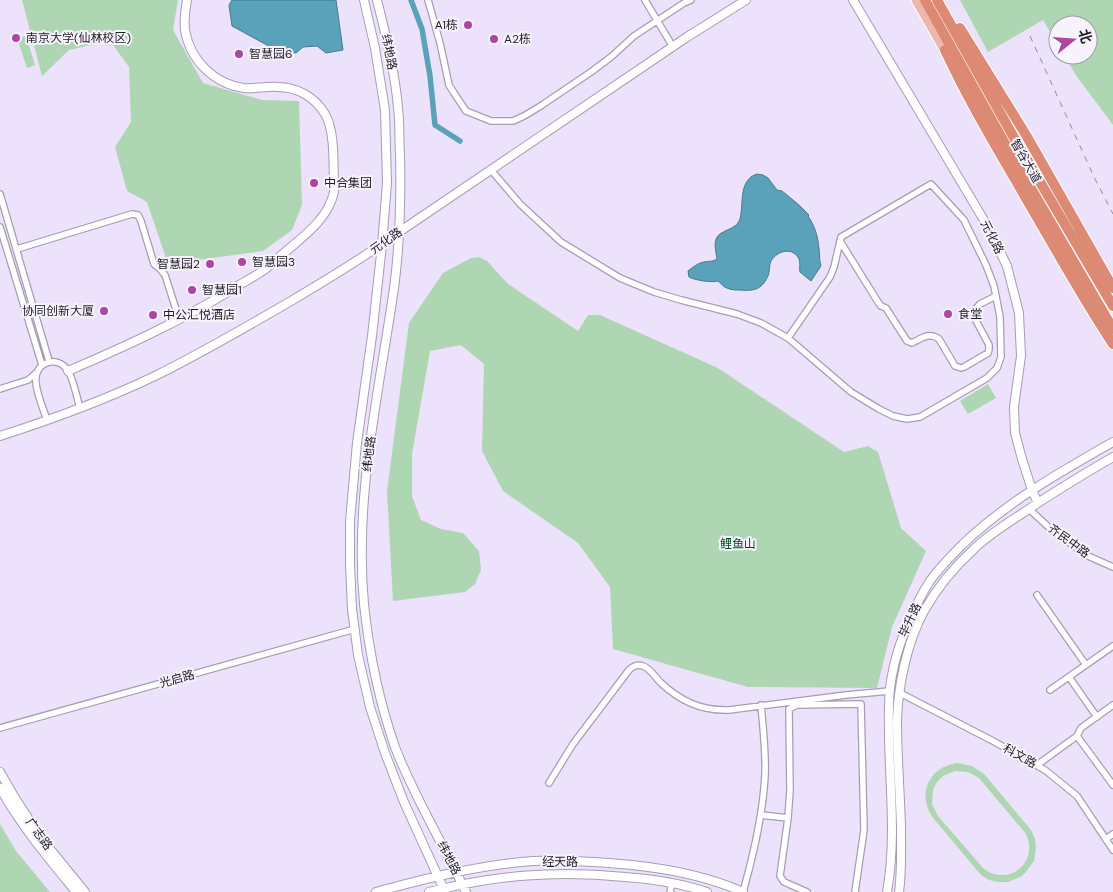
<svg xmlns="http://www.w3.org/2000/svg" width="1113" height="892" viewBox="0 0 1113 892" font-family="'DM Sans','Noto Sans SC',sans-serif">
<rect width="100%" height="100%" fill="#ece2fc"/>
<path fill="#afd6b2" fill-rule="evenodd" d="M22 0H178L173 30 203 83 262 100 299 101 302 205 292 230 263 251 168 264 147 202 127 191 115 147 131 122 129 67 110 41 69 50 42 76Z
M960 0H1113V125L1075 74 1064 55H1088V25H1058V45L1043 20 988 52Z
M26 36 35 65 27 68 17 38Z
M479 257 487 261 508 284 578 331 588 315H600L718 368 844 452 868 446 878 452 901 528 926 551 892 627 877 688 748 687 613 649 610 587 578 543 503 491 482 451 484 364 461 345 430 351 412 454V496L421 520 441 529 463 533 479 551 481 570 475 584 465 592 393 601 387 491 409 323 443 273 471 258Z
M988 384 996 398 968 414 960 401Z
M957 763 972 766 984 774 1031 830 1035 839 1036 848 1034 861 1025 873 1022 876 1008 882H999L989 880 981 875 934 819C916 796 928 767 957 763ZM955 771 968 772 979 778 1026 834C1039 862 1010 887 984 869L938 816 932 804 933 790 937 782 943 776Z
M0 824 16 851 50 892H0Z"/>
<path fill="#5aa2b9" stroke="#497a8d" d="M232 0H336L343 50 326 53 317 46 303 47 296 53 276 50 232 26 229 5Z
M757 174 763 175 768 178 777 190 782 191 799 205 809 215 808 216C815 226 818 237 819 249 820 255 819 260 821 266L811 281 800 272C799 267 801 262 798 257 791 247 777 251 771 261 769 265 770 271 768 276 761 291 753 291 739 290 735 290 731 290 727 288 723 287 721 283 718 281 712 283 694 280 689 277L688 271C693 267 698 263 704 262 709 261 712 262 717 259 716 253 714 245 716 239 720 229 736 231 740 219 744 204 738 180 757 174Z"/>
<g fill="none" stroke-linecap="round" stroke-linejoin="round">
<path stroke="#5aa2b9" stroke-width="5.5" d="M411 0 422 29 430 76 435 125 460 141"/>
<defs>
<path id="street" d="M428 0 440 43 449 85 454 93 466 111 491 121H513L524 116 539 107 591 72 611 57 634 36 684 3 691 0
M645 0 673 47
M491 170 520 204 561 242 620 278 654 292 681 300 737 314 761 323 788 338 851 392 879 409 893 416 907 419 920 417 987 378 997 368 1001 357 1000 317 994 286 986 265 964 220 931 184 841 237 834 267 830 277 788 338
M0 194 49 361
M0 227 42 365
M840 241 878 302 881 306 886 308 907 341 912 343C922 338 929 332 939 339L955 366 961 368 964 367 988 353 989 349V345L972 313 980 304 996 296
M17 249 132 214 138 215 141 221 154 264 160 269 165 275 179 319
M0 389 28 380 36 373
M47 420C43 408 37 395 36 383 33 362 58 354 68 371 73 378 77 398 80 408
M1029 509 1054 532 1088 556 1113 567
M1037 595 1086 665
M1069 677 1097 717
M1050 690 1113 646
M900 693 993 741 1045 770 1077 796 1113 850
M0 728 355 629
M1077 736 1113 785
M1037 765 1077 736 1081 728 1113 705
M549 783 573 744 629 670C633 666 637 664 643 666 650 668 655 677 660 682 680 701 701 711 729 710L846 695 890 691
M761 815 788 818 780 876 784 882 807 892
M788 818 790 790 789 709 797 705 861 704 864 830 855 892
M1106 839 1113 834
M670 892 672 883
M743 892C754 853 763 815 765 775 766 751 763 728 761 705"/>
<path id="secondary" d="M364 0 375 48 385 110 387 183 382 245 372 336 357 443 350 521V564L352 609 358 655 370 707 385 753 404 802 445 892
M377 0C386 36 395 72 398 108 400 124 399 139 400 155 401 199 400 244 394 288 379 393 354 497 364 604 369 652 379 701 395 747 408 781 425 812 441 843 450 859 458 876 466 892
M853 0 988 227 1007 266 1019 313 1021 356 1014 407 1015 433 1022 459 1032 490 1038 503
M68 371C124 347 179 322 231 290 242 283 254 277 264 270 273 263 281 255 290 248 308 233 329 216 334 192 333 171 336 132 325 114 315 97 297 87 278 87 266 86 255 89 244 88 214 84 190 60 185 30 184 20 185 10 187 0
M0 436C53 419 105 400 155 376 202 353 246 327 291 301 328 279 365 257 399 232L687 37 746 0
M0 772 15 798 41 838 85 892
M0 788C21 826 49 859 76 892
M376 892C427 878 480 865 533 861 566 859 600 862 632 865 670 869 707 876 743 892
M429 892C496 875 557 870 625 877 653 879 680 883 707 892
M887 892C898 831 887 768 889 706 889 681 896 652 906 629 913 612 920 596 930 581 939 568 951 556 963 544 1007 502 1060 472 1113 442
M899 892C902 871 901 849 901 827 900 792 897 756 897 721 898 686 907 642 924 611 937 588 954 567 974 549 988 535 1006 524 1023 513 1052 493 1082 475 1113 457"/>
<path id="primary" d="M916 0 948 56"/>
<path id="highway" d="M925 0 1004 142 1113 329
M937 0 1013 136 1113 306
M960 28 1026 135 1113 288
M945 50C969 102 999 151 1027 200 1055 248 1082 297 1113 344"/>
</defs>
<use href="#street" stroke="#a69db5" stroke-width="8"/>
<use href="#secondary" stroke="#a69db5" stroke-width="10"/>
<use href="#primary" stroke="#fff" stroke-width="11"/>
<use href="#highway" stroke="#fff" stroke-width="12"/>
<use href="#street" stroke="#fff" stroke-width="5.5"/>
<use href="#secondary" stroke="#fff" stroke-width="8"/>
<use href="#primary" stroke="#ebb9ac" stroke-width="9"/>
<use href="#highway" stroke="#dd8a75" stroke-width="10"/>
<path stroke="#8f899b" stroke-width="1" stroke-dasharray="6 6" stroke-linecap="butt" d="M1030 36 1095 179 1113 214"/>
</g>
<g fill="#ad45a7" stroke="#f6f3fd" stroke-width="2">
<circle cx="468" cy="25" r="5"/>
<circle cx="16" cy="38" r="5"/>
<circle cx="494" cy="39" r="5"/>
<circle cx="239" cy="54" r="5"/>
<circle cx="314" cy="183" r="5"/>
<circle cx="242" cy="262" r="5"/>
<circle cx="210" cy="264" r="5"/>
<circle cx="192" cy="290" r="5"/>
<circle cx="104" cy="311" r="5"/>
<circle cx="948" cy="314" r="5"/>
<circle cx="153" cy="315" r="5"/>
</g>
<g text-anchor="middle" stroke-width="4" stroke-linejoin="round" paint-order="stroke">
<g font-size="12" fill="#201d26" stroke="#f6f3fd" text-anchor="start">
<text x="458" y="29" text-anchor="end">A1栋</text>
<text x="26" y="42">南京大学(仙林校区)</text>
<text x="504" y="43">A2栋</text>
<text x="249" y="58">智慧园6</text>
<text x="324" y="187">中合集团</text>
<text x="252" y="266">智慧园3</text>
<text x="200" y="268" text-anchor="end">智慧园2</text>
<text x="202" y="294">智慧园1</text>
<text x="94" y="315" text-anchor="end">协同创新大厦</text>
<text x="958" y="318">食堂</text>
<text x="163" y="319">中公汇悦酒店</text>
</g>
<g font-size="12" fill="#201d26" stroke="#f6f3fd">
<text transform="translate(389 52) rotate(79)" y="4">纬地路</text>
<text transform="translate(1026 161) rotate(60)" y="4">智谷大道</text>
<text transform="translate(992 237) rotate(63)" y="4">元化路</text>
<text transform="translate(386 241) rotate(-35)" y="4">元化路</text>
<text transform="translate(369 454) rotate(-83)" y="4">纬地路</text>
<text transform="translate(1069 541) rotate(36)" y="4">齐民中路</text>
<text transform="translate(910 620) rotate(-65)" y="4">毕升路</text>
<text transform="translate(177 679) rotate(-16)" y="4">光启路</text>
<text transform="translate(1020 756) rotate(29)" y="4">科文路</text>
<text transform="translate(39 834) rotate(54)" y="4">广志路</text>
<text transform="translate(449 858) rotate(63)" y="4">纬地路</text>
<text x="560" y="866">经天路</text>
</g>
<g font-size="12" fill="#004e18" stroke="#f6f3fd">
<text x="738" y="548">鲤鱼山</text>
</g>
</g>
<g transform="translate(1073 40) rotate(73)"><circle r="24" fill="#f6f3fd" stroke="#a09da7"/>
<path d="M0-4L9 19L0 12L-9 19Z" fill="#ad45a7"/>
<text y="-8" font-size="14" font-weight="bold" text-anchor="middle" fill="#201d26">北</text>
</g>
</svg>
